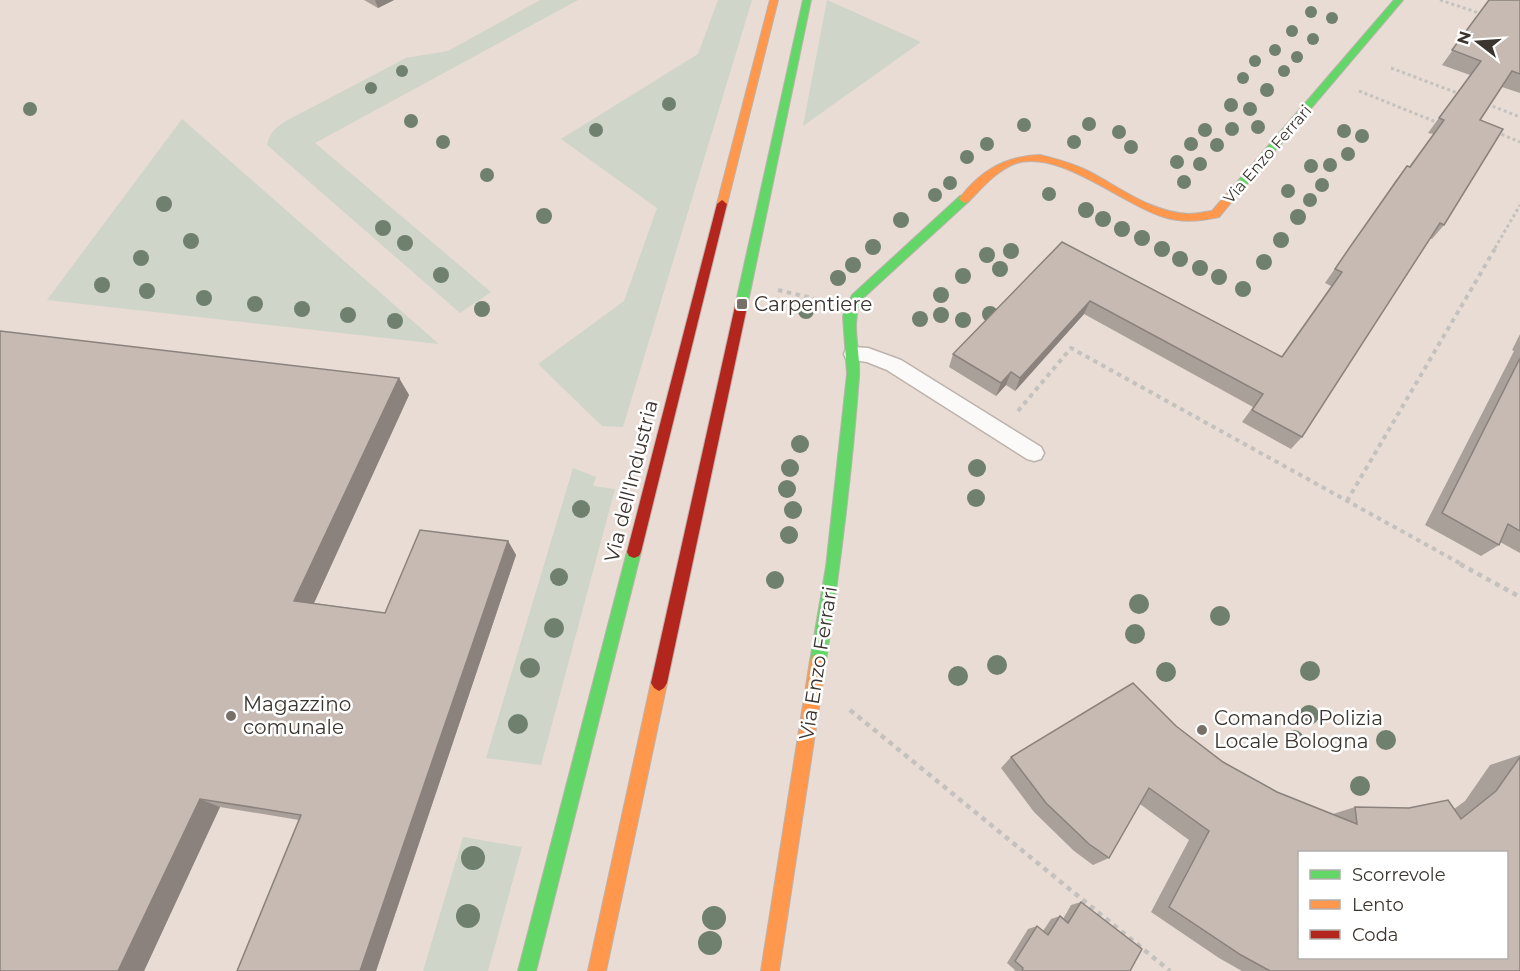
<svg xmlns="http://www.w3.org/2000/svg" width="1520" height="971" viewBox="0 0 1520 971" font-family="Montserrat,sans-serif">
<rect width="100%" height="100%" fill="#e8dcd4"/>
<path fill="#cfd5c9" d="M540 0H578L315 143 491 292 460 313 267 145C270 132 275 128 286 121L406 58 448 51Z
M718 0H752L623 427 602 426 538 364 624 301 657 208 561 139 698 54Z
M827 0 921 42 803 126Z
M182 119 439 344 47 300Z
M573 468 596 477 593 486 615 489 541 765 486 758Z
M463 837 522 847 488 971H423Z"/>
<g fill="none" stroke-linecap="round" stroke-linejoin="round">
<defs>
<path id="lane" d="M853 347 868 348 901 360 1041 447 1044 453 1041 459 1034 461 1027 459 887 370 867 362 846 359 844 354 846 349Z"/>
<path id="fast" d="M803 0H811L748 302 742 306 736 302Z
M1394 0H1403L1240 192H1232V188Z
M964 195 969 199 968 202 861 300C850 328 861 349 859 377 852 472 840 567 826 661L823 666 818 668 813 666 810 661 826 567 847 374 843 316 852 295 960 196Z
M634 546 639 548 641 552 536 971H518L627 552 629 548Z"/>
<path id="slow" d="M770 0H778L727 204 722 208 717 204Z
M1040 155C1056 159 1072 163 1088 171 1119 187 1152 213 1189 214 1196 214 1204 212 1212 211L1232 188 1236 186 1241 190 1219 217C1201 221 1182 223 1164 217 1123 205 1057 147 1014 164 996 171 982 188 968 202L964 203 959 199C980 171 1005 156 1040 155Z
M818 654 823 656 826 661 779 971H761L810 661 813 656Z
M659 675 664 678 667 683 606 971H588L651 683 654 678Z"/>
<path id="jam" d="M722 200 727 204 641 552 639 556 634 558 629 556 627 552 717 204Z
M742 298 748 302 667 683 664 688 659 691 654 688 651 683 736 302Z"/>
</defs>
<use href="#lane" stroke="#bdb3ad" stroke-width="3"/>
<use href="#fast" stroke="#bdb3ad" stroke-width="2"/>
<use href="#slow" stroke="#bdb3ad" stroke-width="2"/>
<use href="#jam" stroke="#bdb3ad" stroke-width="2"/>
<path stroke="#c4c1be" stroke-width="3" stroke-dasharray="3 3" stroke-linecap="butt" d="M1440 0 1482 14
M1391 68 1460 94
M1359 91 1436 122
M1487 104 1520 117
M1496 132 1520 142
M1495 248 1520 205"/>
<path stroke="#c4c1be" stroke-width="4" stroke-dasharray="4.5 4.5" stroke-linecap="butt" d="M778 290 820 300
M1018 411 1071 348 1463 565
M1347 501 1496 247"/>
<path stroke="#c4c1be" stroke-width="4.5" stroke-dasharray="5 5" stroke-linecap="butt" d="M1460 564 1520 597
M850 710 1170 971"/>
<use href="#lane" fill="#fcfaf9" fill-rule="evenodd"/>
<use href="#fast" fill="#63d668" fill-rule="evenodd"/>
<use href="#slow" fill="#ff974d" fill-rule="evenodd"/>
<use href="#jam" fill="#b3261e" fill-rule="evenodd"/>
</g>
<g fill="#70806f">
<circle cx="1311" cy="12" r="6"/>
<circle cx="1332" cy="18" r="6"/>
<circle cx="1292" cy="31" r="6"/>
<circle cx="1313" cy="39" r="6"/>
<circle cx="1275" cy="50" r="6"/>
<circle cx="1297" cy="57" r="6"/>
<circle cx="1255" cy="61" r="6"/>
<circle cx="402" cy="71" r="6"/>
<circle cx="1284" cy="71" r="6"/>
<circle cx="1243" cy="78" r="6"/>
<circle cx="371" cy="88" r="6"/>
<circle cx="1267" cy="90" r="7"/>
<circle cx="669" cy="104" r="7"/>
<circle cx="1231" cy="105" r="7"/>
<circle cx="30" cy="109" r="7"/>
<circle cx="1250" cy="109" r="7"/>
<circle cx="411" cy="121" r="7"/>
<circle cx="1089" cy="124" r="7"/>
<circle cx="1024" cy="125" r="7"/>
<circle cx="1258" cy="127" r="7"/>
<circle cx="1232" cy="129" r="7"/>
<circle cx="596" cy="130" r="7"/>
<circle cx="1205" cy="130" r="7"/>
<circle cx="1344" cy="131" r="7"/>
<circle cx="1119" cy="132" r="7"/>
<circle cx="1362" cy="136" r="7"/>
<circle cx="443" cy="142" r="7"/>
<circle cx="1074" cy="142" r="7"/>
<circle cx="987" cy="144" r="7"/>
<circle cx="1191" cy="144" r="7"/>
<circle cx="1217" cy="145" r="7"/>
<circle cx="1131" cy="147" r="7"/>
<circle cx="1348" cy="154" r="7"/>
<circle cx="967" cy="157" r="7"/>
<circle cx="1177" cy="162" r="7"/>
<circle cx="1200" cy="164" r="7"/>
<circle cx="1330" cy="165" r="7"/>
<circle cx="1311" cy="166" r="7"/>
<circle cx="487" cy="175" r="7"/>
<circle cx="1184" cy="182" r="7"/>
<circle cx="950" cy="183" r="7"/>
<circle cx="1322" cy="185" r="7"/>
<circle cx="1288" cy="191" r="7"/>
<circle cx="1049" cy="194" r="7"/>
<circle cx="935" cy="195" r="7"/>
<circle cx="1310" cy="200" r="7"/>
<circle cx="164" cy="204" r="8"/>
<circle cx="1086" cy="210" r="8"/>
<circle cx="544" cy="216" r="8"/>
<circle cx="1298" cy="217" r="8"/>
<circle cx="1103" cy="219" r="8"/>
<circle cx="901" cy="220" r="8"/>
<circle cx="383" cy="228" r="8"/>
<circle cx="1122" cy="229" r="8"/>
<circle cx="1142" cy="238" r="8"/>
<circle cx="1281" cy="240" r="8"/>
<circle cx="191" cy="241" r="8"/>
<circle cx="405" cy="243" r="8"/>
<circle cx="873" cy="247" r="8"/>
<circle cx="1162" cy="249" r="8"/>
<circle cx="1011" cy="251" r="8"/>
<circle cx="987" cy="255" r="8"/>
<circle cx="141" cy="258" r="8"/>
<circle cx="1180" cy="259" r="8"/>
<circle cx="1264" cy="262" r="8"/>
<circle cx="853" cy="265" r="8"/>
<circle cx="1200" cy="268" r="8"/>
<circle cx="1000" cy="269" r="8"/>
<circle cx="441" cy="275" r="8"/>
<circle cx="963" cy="276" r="8"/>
<circle cx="1219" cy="277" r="8"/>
<circle cx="838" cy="278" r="8"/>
<circle cx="102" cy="285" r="8"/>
<circle cx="1243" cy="289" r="8"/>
<circle cx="147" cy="291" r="8"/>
<circle cx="941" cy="295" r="8"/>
<circle cx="204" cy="298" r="8"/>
<circle cx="255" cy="304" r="8"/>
<circle cx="302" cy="309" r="8"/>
<circle cx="482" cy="309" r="8"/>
<circle cx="806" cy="311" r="8"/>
<circle cx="990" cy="314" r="8"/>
<circle cx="348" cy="315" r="8"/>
<circle cx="941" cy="315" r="8"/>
<circle cx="920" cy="319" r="8"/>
<circle cx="963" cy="320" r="8"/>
<circle cx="395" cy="321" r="8"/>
<circle cx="800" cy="444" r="9"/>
<circle cx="790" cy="468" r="9"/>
<circle cx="977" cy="468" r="9"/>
<circle cx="787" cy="489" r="9"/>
<circle cx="976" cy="498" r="9"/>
<circle cx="581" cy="509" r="9"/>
<circle cx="793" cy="510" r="9"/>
<circle cx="789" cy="535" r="9"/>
<circle cx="559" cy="577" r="9"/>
<circle cx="775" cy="580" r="9"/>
<circle cx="1139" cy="604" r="10"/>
<circle cx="1220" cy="616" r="10"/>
<circle cx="554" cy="628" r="10"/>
<circle cx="1135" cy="634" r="10"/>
<circle cx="997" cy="665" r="10"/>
<circle cx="530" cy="668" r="10"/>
<circle cx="1310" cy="671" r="10"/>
<circle cx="1166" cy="672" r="10"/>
<circle cx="958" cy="676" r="10"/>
<circle cx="1309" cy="715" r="10"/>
<circle cx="518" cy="724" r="10"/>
<circle cx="1294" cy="740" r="10"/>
<circle cx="1386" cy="740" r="10"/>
<circle cx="1360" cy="786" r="10"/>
<circle cx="473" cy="858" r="12"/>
<circle cx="468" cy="916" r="12"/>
<circle cx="714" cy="918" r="12"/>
<circle cx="710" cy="943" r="12"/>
</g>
<path fill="#aaa09a" d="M364 0H394L378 8Z
M1489 0H1520V93L1502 87 1480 120 1444 225 1432 239 1430 238 1302 437 1291 449 1242 422 1253 407 1084 314 1015 391 1006 385 996 396 949 367 953 354 1062 242 1281 357 1331 286 1325 283 1396 180 1407 166 1409 167 1433 134 1428 133 1470 75 1442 65Z
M1520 334V553L1500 542 1499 545 1481 556 1425 525 1514 351 1512 350Z
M399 378 409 395 314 603 385 613 508 541 516 555 376 971H237L299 820 220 807 144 971H0Z
M1176 726 1223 762 1277 792 1333 814 1355 807 1454 809 1465 801 1490 765 1520 755V971H1242L1219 958 1151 912 1189 840 1140 804 1109 858 1093 865 1074 851 1034 812 1001 768 1011 757Z
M1081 902 1130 971H1014L1015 970 1007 963 1028 929 1037 926 1043 931 1051 919 1060 916 1063 919 1071 905Z"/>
<path fill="#8b827d" d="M375 0H394L378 8Z
M1090 301 1084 314 1015 391 1020 378Z
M1011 372 1006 385 996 396 1001 383Z
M399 378 409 395 309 614 294 601Z
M508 541 516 555 376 971H360Z
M200 799 220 807 144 971H118Z"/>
<path fill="#c6bab3" stroke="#8b827d" stroke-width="1.5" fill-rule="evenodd" d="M1489 0H1520V74L1512 71 1480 120 1503 129 1444 225 1440 223 1302 437 1252 410 1263 394 1090 301 1020 378 1011 372 1001 383 953 354 1062 242 1282 357 1342 272 1335 269 1350 247 1407 166 1410 167 1444 120 1439 118 1481 61 1452 50Z
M0 331 399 378 294 601 385 613 420 530 508 541 360 971H237L301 815 200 799 118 971H0Z
M1520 358V531L1508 524 1499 545 1442 513Z
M1133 683 1176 726 1223 762 1277 792 1357 824 1355 807 1409 808 1448 800 1461 819 1496 791 1520 757V971H1270L1241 955 1169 907 1209 831 1149 788 1109 858 1089 844 1046 803 1011 757ZM1299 852H1506V957H1299Z
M1081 902 1142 949 1130 971H1022L1023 968 1015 961 1037 926 1048 935 1060 916 1068 923Z"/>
<g fill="#786f68" stroke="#fff" stroke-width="2">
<rect x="736" y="298" width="12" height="12" rx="3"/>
<circle cx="231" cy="716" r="6"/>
<circle cx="1202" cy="730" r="6"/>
</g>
<g text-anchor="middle" stroke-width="5" stroke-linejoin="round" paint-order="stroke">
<g font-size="16" fill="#3c342e" stroke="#fff">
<text transform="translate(1267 154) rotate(-49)" y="6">Via Enzo Ferrari</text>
</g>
<g font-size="20" fill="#3c342e" stroke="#fff" text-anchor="start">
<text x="754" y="311">Carpentiere</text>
<text x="243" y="711">Magazzino<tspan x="243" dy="23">comunale</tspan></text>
<text x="1214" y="725">Comando Polizia<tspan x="1214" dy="23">Locale Bologna</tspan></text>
</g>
<g font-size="20" fill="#3c342e" stroke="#fff">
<text transform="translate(631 481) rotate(-76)" y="7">Via dell'Industria</text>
<text transform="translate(818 663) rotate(-81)" y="7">Via Enzo Ferrari</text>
</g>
</g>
<rect x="1298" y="851" width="210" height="108" fill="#ffffff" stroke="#b1aeab" stroke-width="1.5"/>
<rect x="1310" y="870" width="30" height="9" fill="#63d668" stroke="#b1aeab" stroke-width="1.5"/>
<text x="1352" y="881" font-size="18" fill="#3c342e">Scorrevole</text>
<rect x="1310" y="900" width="30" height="9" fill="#ff974d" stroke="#b1aeab" stroke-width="1.5"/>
<text x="1352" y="911" font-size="18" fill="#3c342e">Lento</text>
<rect x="1310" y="930" width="30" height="9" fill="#b3261e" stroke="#b1aeab" stroke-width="1.5"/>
<text x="1352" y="941" font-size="18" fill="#3c342e">Coda</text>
<g transform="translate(1478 42) rotate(287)" stroke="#ffffff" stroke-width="4.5" paint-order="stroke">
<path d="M0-4.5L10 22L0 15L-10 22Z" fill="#3c342e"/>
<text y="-9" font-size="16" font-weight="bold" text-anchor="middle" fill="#3c342e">N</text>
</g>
</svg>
